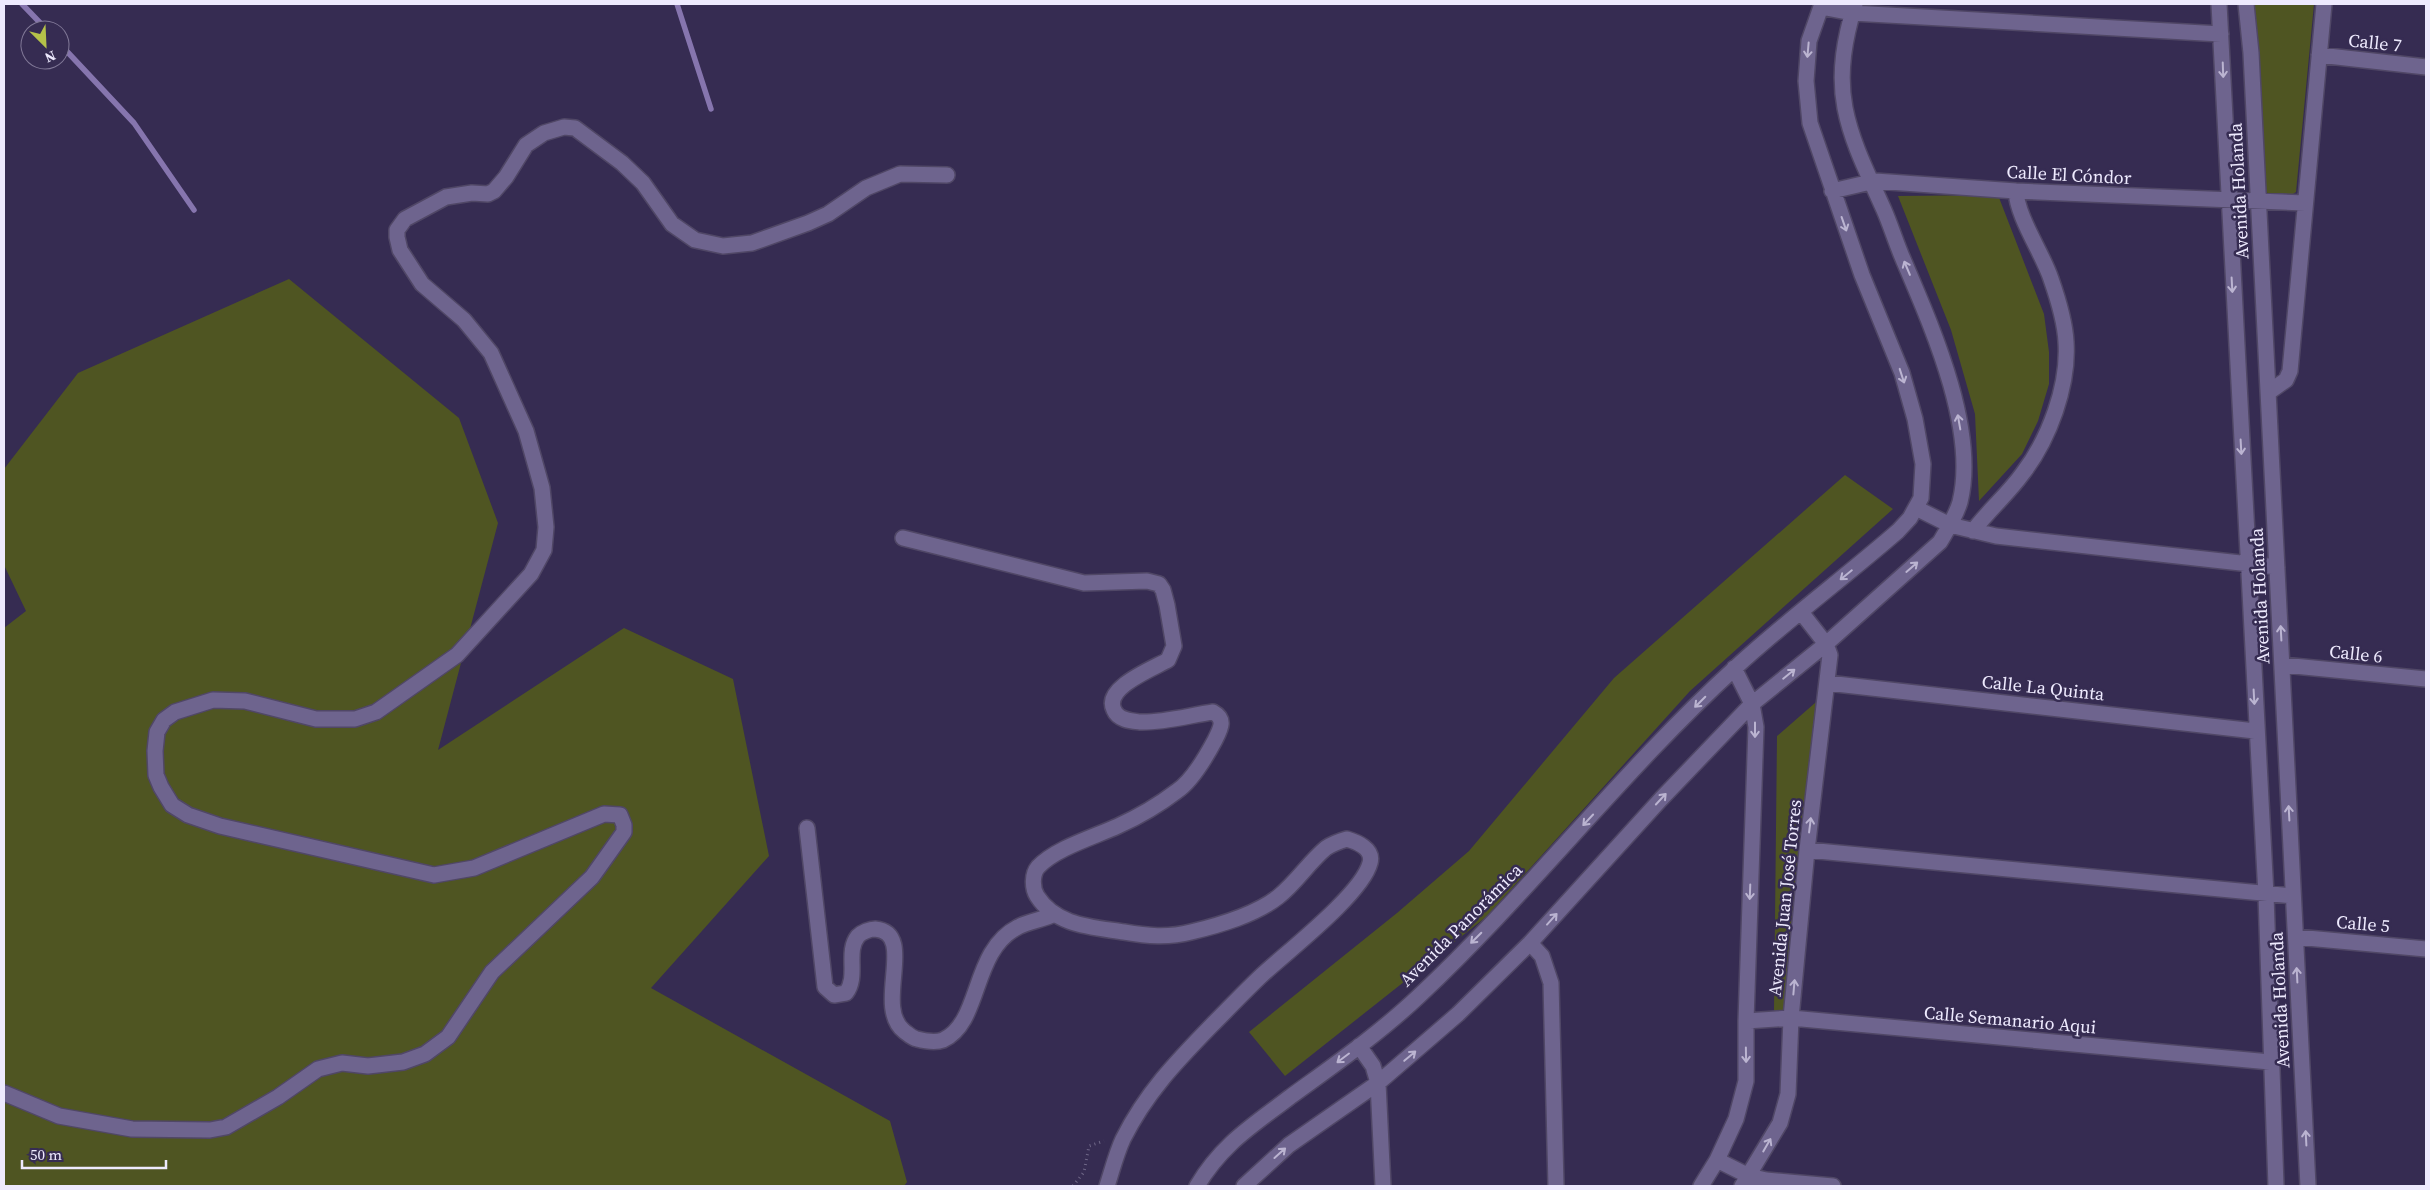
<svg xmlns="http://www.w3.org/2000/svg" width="2430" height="1190" viewBox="0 0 2430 1190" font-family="'Source Serif 4',serif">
<rect width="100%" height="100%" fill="#362c52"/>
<path fill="#4f5522" d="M2254 4H2314L2296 192 2290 196 2274 197 2266 192Z
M1998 195 2044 314 2049 352V384L2038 421 2022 454 1979 501 1975 414 1951 330 1898 196Z
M289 279 459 418 498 523 438 750 624 628 733 679 769 856 651 988 890 1121 907 1182 904 1186H4V628L26 611 4 565V469L78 373Z
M1845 475 1893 509 1690 691 1486 917 1285 1076 1249 1032 1397 913 1469 851 1614 678Z
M1823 696 1790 1009 1774 1011 1777 736Z"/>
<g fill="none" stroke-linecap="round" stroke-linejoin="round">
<path stroke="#8675ae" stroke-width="5.5" d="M22 4 47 30
M677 4 711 109
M60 44 134 123 194 210"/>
<defs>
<path id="minor" d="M2219 4 2266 895 2276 1186
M2246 4 2251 53 2308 1186
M1821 7 1852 13 2221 34
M2319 55 2426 67
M1832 191 1875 181 2016 191 2305 203
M2269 392 2286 380 2290 371 2324 4
M1916 508 1950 525 1996 536 2277 567
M1973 531C1988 511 2008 494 2023 473 2049 439 2069 386 2066 342 2065 321 2058 299 2051 279 2043 254 2017 217 2016 191
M903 538 1084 583 1147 581 1159 584 1163 590 1167 605 1174 646 1168 660C1152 669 1103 688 1114 710 1118 720 1131 721 1140 722 1162 723 1191 715 1213 712 1226 719 1221 728 1215 740 1207 755 1192 781 1177 791 1160 804 1138 817 1118 826 1094 837 1056 848 1038 867 1032 874 1032 888 1037 896 1056 926 1092 927 1124 932 1147 936 1168 938 1191 932 1220 925 1255 915 1278 897 1296 883 1309 862 1326 848 1332 844 1340 841 1347 839 1357 842 1374 849 1370 863 1362 894 1288 951 1262 975 1245 991 1228 1009 1211 1026 1176 1062 1146 1093 1123 1139 1116 1154 1112 1171 1107 1186
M2283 665 2426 679
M1827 683 2255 731
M807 828 825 987 834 995 846 993C859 976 845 952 858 936 862 932 870 929 875 929 918 933 873 1006 904 1031 908 1034 912 1038 917 1039 925 1041 935 1043 943 1040 982 1022 971 951 1018 927 1027 922 1040 920 1050 916L1052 913
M1807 850 2293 896
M2296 937 2426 949
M1530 943 1542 956 1551 983 1556 1186
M1746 1021 1791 1018 2270 1062
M1359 1046 1373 1066 1378 1083 1383 1186
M4 1093 59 1116 132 1129 210 1130 226 1127 278 1097 318 1069 342 1063 368 1066 403 1062 425 1054 448 1037 492 972 592 877 624 832V825L620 815 604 814 474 868 434 875 220 826 188 815 172 805 161 787 156 775 155 751 157 732 164 720 175 712 213 700 245 701 316 719H355L376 712 457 655 531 574 544 550 546 527 542 488 526 431 491 353 464 320 422 284 400 250 397 237V230L405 219 446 197 472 193 488 194 494 191 506 177 526 145 544 133 564 127 575 128 622 163 643 183 672 224 695 240 723 246 752 243 808 223 828 214 866 188 900 174 947 175
M1717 1160 1749 1176 1766 1180 1833 1186
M1197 1186C1222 1144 1252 1126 1290 1097 1334 1065 1380 1033 1419 996 1530 892 1623 770 1735 668 1787 620 1844 578 1898 531L1910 518 1921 498 1923 464 1915 419 1902 373 1862 275 1810 123 1806 81 1809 41 1822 4
M1244 1186 1289 1145 1378 1083 1458 1014 1530 943 1661 799 1752 704 1826 644 1940 542C1947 530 1956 516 1960 502 1978 429 1931 325 1903 259 1896 243 1891 226 1884 210 1869 176 1852 144 1845 108 1838 72 1845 37 1855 4
M1701 1186 1717 1160 1736 1119 1746 1081V1021L1756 727 1752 704 1734 668
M1742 1186 1780 1123 1788 1094 1791 1018 1807 850 1830 655 1826 644 1801 612"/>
</defs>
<use href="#minor" stroke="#504766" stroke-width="18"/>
<path stroke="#6f6787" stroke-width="3" stroke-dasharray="1 4" stroke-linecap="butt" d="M1073 1186 1084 1172 1089 1146 1104 1141"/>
<use href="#minor" stroke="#6e648e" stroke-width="15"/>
</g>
<defs><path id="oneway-shaft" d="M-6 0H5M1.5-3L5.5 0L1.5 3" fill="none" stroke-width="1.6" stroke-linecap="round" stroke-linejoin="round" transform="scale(1.25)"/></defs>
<g stroke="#bbb4d1">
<use href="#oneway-shaft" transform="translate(1808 50) rotate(95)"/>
<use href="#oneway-shaft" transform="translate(2223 70) rotate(88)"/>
<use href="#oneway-shaft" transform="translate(1844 224) rotate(71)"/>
<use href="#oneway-shaft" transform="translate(1907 268) rotate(-113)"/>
<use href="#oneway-shaft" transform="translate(2232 285) rotate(87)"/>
<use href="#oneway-shaft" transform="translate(1902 376) rotate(72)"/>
<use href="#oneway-shaft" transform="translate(1959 422) rotate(-100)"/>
<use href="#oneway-shaft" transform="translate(2241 447) rotate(87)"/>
<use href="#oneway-shaft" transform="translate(1912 567) rotate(-41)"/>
<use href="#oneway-shaft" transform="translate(1846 575) rotate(141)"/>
<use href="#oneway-shaft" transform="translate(2281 633) rotate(-93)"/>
<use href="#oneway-shaft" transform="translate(1789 674) rotate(-39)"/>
<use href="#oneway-shaft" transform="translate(2254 697) rotate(87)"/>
<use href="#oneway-shaft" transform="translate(1700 702) rotate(135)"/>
<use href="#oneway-shaft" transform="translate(1755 730) rotate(90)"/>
<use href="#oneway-shaft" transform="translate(1661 799) rotate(-47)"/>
<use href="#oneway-shaft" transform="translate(2289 813) rotate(-93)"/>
<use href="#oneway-shaft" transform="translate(1588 820) rotate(133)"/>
<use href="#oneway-shaft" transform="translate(1810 825) rotate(-83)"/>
<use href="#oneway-shaft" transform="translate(1750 892) rotate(92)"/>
<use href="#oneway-shaft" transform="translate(1552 919) rotate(-48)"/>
<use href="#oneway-shaft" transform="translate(1476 938) rotate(135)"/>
<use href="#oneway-shaft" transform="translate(2297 975) rotate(-93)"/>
<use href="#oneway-shaft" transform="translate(1794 987) rotate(-85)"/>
<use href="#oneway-shaft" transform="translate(1746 1055) rotate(89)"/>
<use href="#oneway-shaft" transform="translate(1410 1056) rotate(-40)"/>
<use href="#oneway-shaft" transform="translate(1343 1058) rotate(143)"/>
<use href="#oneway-shaft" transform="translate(2306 1138) rotate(-93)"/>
<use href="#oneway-shaft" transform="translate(1767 1145) rotate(-60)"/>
<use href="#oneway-shaft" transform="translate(1280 1153) rotate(-42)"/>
</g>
<g text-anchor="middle" stroke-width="5" stroke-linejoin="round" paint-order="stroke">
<g font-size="18" fill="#eeeafe" stroke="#362c52">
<text transform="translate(2375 43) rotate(6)" y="6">Calle 7</text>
<text transform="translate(2069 175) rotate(3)" y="6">Calle El Cóndor</text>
<text transform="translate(2239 191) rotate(-93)" y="6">Avenida Holanda</text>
<text transform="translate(2260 596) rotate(-93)" y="6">Avenida Holanda</text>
<text transform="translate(2356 654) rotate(6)" y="6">Calle 6</text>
<text transform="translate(2043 688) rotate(6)" y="6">Calle La Quinta</text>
<text transform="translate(1785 898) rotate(-84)" y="6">Avenida Juan José Torres</text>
<text transform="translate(2363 924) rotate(5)" y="6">Calle 5</text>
<text transform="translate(1461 925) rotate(-45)" y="6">Avenida Panorámica</text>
<text transform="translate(2280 1000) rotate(-93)" y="6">Avenida Holanda</text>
<text transform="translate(2010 1020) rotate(5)" y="6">Calle Semanario Aqui</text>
</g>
</g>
<rect width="2430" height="1190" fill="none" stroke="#eeeafe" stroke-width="10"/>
<g transform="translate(45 45) rotate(156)"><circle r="24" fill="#362c52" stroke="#807897"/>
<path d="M0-4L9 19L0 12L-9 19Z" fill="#b5c249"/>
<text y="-8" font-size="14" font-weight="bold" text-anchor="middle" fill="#eeeafe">N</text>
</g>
<path d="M22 1160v8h144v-8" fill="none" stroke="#eeeafe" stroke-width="2.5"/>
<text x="30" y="1160" font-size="15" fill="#eeeafe" stroke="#362c52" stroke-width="4" paint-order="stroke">50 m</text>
</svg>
